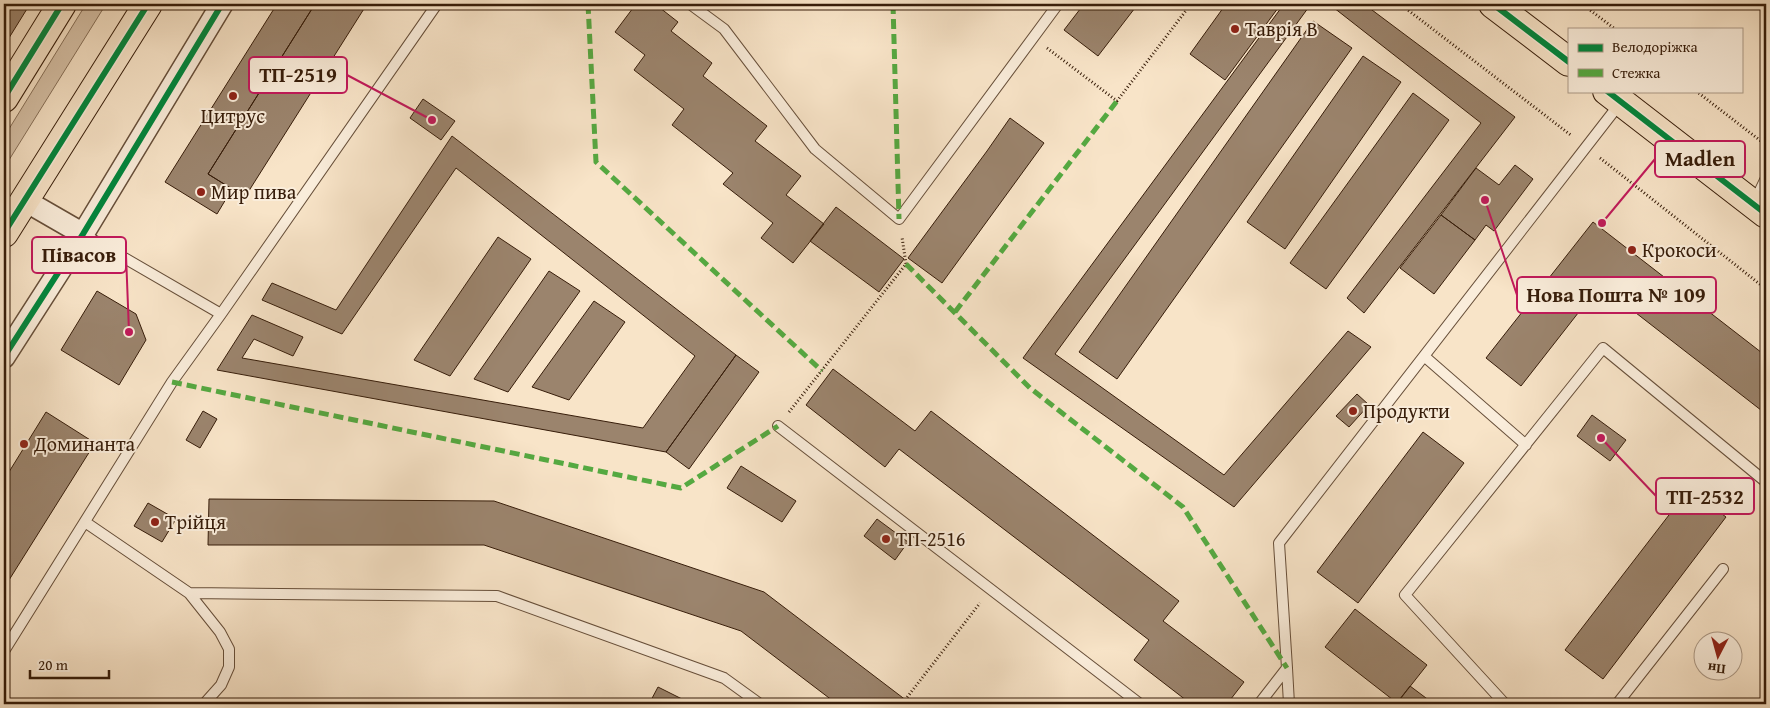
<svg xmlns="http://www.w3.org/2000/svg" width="1770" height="708" viewBox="0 0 1770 708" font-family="'Gentium Book Plus',serif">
<rect width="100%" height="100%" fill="#f8e4c8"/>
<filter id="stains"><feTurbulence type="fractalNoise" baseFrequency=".004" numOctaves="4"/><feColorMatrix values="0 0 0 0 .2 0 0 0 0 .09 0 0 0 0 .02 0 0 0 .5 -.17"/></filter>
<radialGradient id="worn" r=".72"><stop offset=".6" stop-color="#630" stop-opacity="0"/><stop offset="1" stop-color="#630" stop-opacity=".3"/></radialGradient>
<path fill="#d7c2a8" stroke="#877059" d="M86 4H106L4 168V137Z"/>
<path fill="#9b846d" stroke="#371d0a" d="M5 4H30L4 46V5Z
M277 4H315L208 174 232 189 217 214 165 182Z
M315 4H367L245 197 208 174Z
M636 4H655L678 22 671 31 712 63 703 76 767 126 755 141 801 176 786 195 824 224 793 263 761 238 773 223 723 184 733 173 672 125 684 109 634 70 645 55 615 32Z
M1084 4H1138L1098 56 1064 30Z
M1226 4H1281L1225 80 1190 54Z
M1284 4H1311L1055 354 1224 475 1348 331 1371 347 1234 507 1023 358Z
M1329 4H1364L1515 117 1364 313 1347 298 1481 123Z
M1313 21 1352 48 1117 379 1079 352Z
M1363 56 1401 82 1285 249 1247 222Z
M1413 93 1449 120 1326 289 1290 263Z
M423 99 455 121 441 140 410 118Z
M1010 118 1044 143 942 283 908 258 987 151Z
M452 136 736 355 666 452 217 370 252 315 303 337 293 356 254 339 242 358 643 428 695 356 456 168 342 334 262 300 272 283 336 310Z
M1515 165 1533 179 1494 231 1486 225 1475 240 1441 215 1476 168 1499 185Z
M836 207 904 259 879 292 810 241Z
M1441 215 1475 240 1434 294 1400 268Z
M1593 222 1766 356V414L1600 285 1521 386 1486 358Z
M498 237 531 259 450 376 414 360Z
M549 271 580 291 508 392 474 379Z
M97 291 136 314 146 340 119 385 61 350Z
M594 301 625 322 569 400 532 387Z
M736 355 759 372 689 469 666 452Z
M833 369 915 431 931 411 1179 601 1163 621 1244 682 1227 704H1191L1134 660 1149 640 899 449 885 467 806 405Z
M1357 394 1369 405 1349 427 1336 416Z
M203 411 217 419 200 448 186 440Z
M46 412 95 443 4 588V480Z
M1592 415 1626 440 1610 461 1577 436Z
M1423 432 1464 463 1358 603 1317 572Z
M741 466 796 501 782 522 727 488Z
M1689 489 1726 517 1603 679 1565 650Z
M209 499 494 501 764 592 911 704H837L741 631 484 545H208Z
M148 503 176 519 162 542 134 526Z
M877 519 908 542 895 560 864 536Z
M1355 609 1427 665 1397 703 1325 647Z
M1410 686 1434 704H1396Z
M658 687 692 704H649Z"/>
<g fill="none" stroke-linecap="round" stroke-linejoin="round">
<defs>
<path id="service" d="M690 4 724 29 815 149 899 219 1058 4
M1754 203 1766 178
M83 234 221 314
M1424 356 1526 445
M778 426 1140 704
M85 522 189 593 497 596 724 678 760 704
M189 593 220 632 229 649V667L221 685 204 704
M4 651 172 382 221 314 437 4
M1287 668 1289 704
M1259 704 1287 668 1279 543 1621 102
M1505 704 1405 595 1603 348 1766 482
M1617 704 1723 569"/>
<path id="minor" d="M24 200 83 234
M4 357 83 234 222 4"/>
<path id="primary" d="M4 98 62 4
M4 233 148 4"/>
<path id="trunk" d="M1493 4 1569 62
M1607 91 1766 214"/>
</defs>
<use href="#service" stroke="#674f3a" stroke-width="12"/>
<use href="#minor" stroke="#674f3a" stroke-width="24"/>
<use href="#primary" stroke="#371d0a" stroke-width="30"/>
<use href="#trunk" stroke="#371d0a" stroke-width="30"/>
<path stroke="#371d0a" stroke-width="3" stroke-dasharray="1 2.5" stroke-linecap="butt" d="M1400 4 1572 136
M1582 4 1615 29
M1047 48 1117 101 1191 4
M1696 91 1766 145
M1600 158 1766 289
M789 412 906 264 902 237
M905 700 980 603"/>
<use href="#service" stroke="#faeddb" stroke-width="10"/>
<use href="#minor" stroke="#faeddb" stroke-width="21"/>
<use href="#primary" stroke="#f8e4c8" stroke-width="28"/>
<use href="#trunk" stroke="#f8e4c8" stroke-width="28"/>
<path stroke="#55a941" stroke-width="5" stroke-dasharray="10 5" stroke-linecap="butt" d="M588 4 596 162 822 371
M893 4 899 219
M906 264 1030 388 1183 507 1287 668
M955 312 1117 101
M172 382 681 488 778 426"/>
<defs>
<path id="cycleway" d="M1493 4 1569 62
M1607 91 1766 214
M4 98 62 4
M4 233 148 4
M4 357 83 234 222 4"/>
</defs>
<use href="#cycleway" stroke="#faeddb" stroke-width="9"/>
<use href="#cycleway" stroke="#00873e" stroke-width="6"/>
</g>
<g fill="#8f2418" stroke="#faeddb" stroke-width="2">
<circle cx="1235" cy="29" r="5"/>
<circle cx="233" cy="96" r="5"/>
<circle cx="201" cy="192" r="5"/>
<circle cx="1632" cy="250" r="5"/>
<circle cx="1353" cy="411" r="5"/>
<circle cx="24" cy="444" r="5"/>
<circle cx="155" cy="522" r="5"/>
<circle cx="886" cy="539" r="5"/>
</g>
<g text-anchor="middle" stroke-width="4" stroke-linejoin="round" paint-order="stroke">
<g font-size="20" fill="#371d0a" stroke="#faeddb" text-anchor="start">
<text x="1245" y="36">Таврія В</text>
<text x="233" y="123" text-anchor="middle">Цитрус</text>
<text x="211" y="199">Мир пива</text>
<text x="1642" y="257">Крокоси</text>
<text x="1363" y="418">Продукти</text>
<text x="34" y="451">Доминанта</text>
<text x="165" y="529">Трійця</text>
<text x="896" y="546">ТП-2516</text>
</g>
</g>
<path fill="none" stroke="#c2185b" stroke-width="2" d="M432 120L347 75M1602 223L1655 159M129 332L126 255M1485 200L1517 295M1601 438L1656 496"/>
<g fill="#c2185b" stroke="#faeddb" stroke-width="2">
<circle cx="432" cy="120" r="5"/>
<circle cx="1602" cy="223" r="5"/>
<circle cx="129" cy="332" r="5"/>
<circle cx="1485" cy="200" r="5"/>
<circle cx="1601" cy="438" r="5"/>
</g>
<g fill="#faeddb" stroke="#c2185b" stroke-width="2">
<rect x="249" y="57" width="98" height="36" rx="5"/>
<rect x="1655" y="141" width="90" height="36" rx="5"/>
<rect x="32" y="237" width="94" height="36" rx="5"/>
<rect x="1517" y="277" width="199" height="36" rx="5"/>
<rect x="1656" y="478" width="98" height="36" rx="5"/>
</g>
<g font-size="21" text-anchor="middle" font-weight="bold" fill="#371d0a">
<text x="298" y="82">ТП-2519</text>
<text x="1700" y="166">Madlen</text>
<text x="79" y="262">Півасов</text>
<text x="1616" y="302">Нова Пошта № 109</text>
<text x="1705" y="504">ТП-2532</text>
</g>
<rect width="1770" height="708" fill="none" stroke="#f8e4c8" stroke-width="20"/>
<rect x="5" y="5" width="1760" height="698" fill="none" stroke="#371d0a" stroke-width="2.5"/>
<rect x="10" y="10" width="1750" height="688" fill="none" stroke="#371d0a"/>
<rect x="1568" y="28" width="175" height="65" fill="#faeddb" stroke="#ac9a87"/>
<rect x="1578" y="44" width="25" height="8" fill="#00873e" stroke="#ac9a87"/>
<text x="1612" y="52" font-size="15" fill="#371d0a">Велодоріжка</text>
<rect x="1578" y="69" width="25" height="8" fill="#55a941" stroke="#ac9a87"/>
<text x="1612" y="78" font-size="15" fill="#371d0a">Стежка</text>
<g transform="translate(1718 656) rotate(186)"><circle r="24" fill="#faeddb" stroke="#ac9a87"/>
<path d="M0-4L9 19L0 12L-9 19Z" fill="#8f2418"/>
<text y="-8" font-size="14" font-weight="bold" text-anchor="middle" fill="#371d0a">Пн</text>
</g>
<path d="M30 670v8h79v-8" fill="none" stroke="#371d0a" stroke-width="2.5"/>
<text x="38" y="670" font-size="15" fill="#371d0a" stroke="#faeddb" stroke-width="4" paint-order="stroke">20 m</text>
<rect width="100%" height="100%" filter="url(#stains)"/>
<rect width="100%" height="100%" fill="url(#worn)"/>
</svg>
